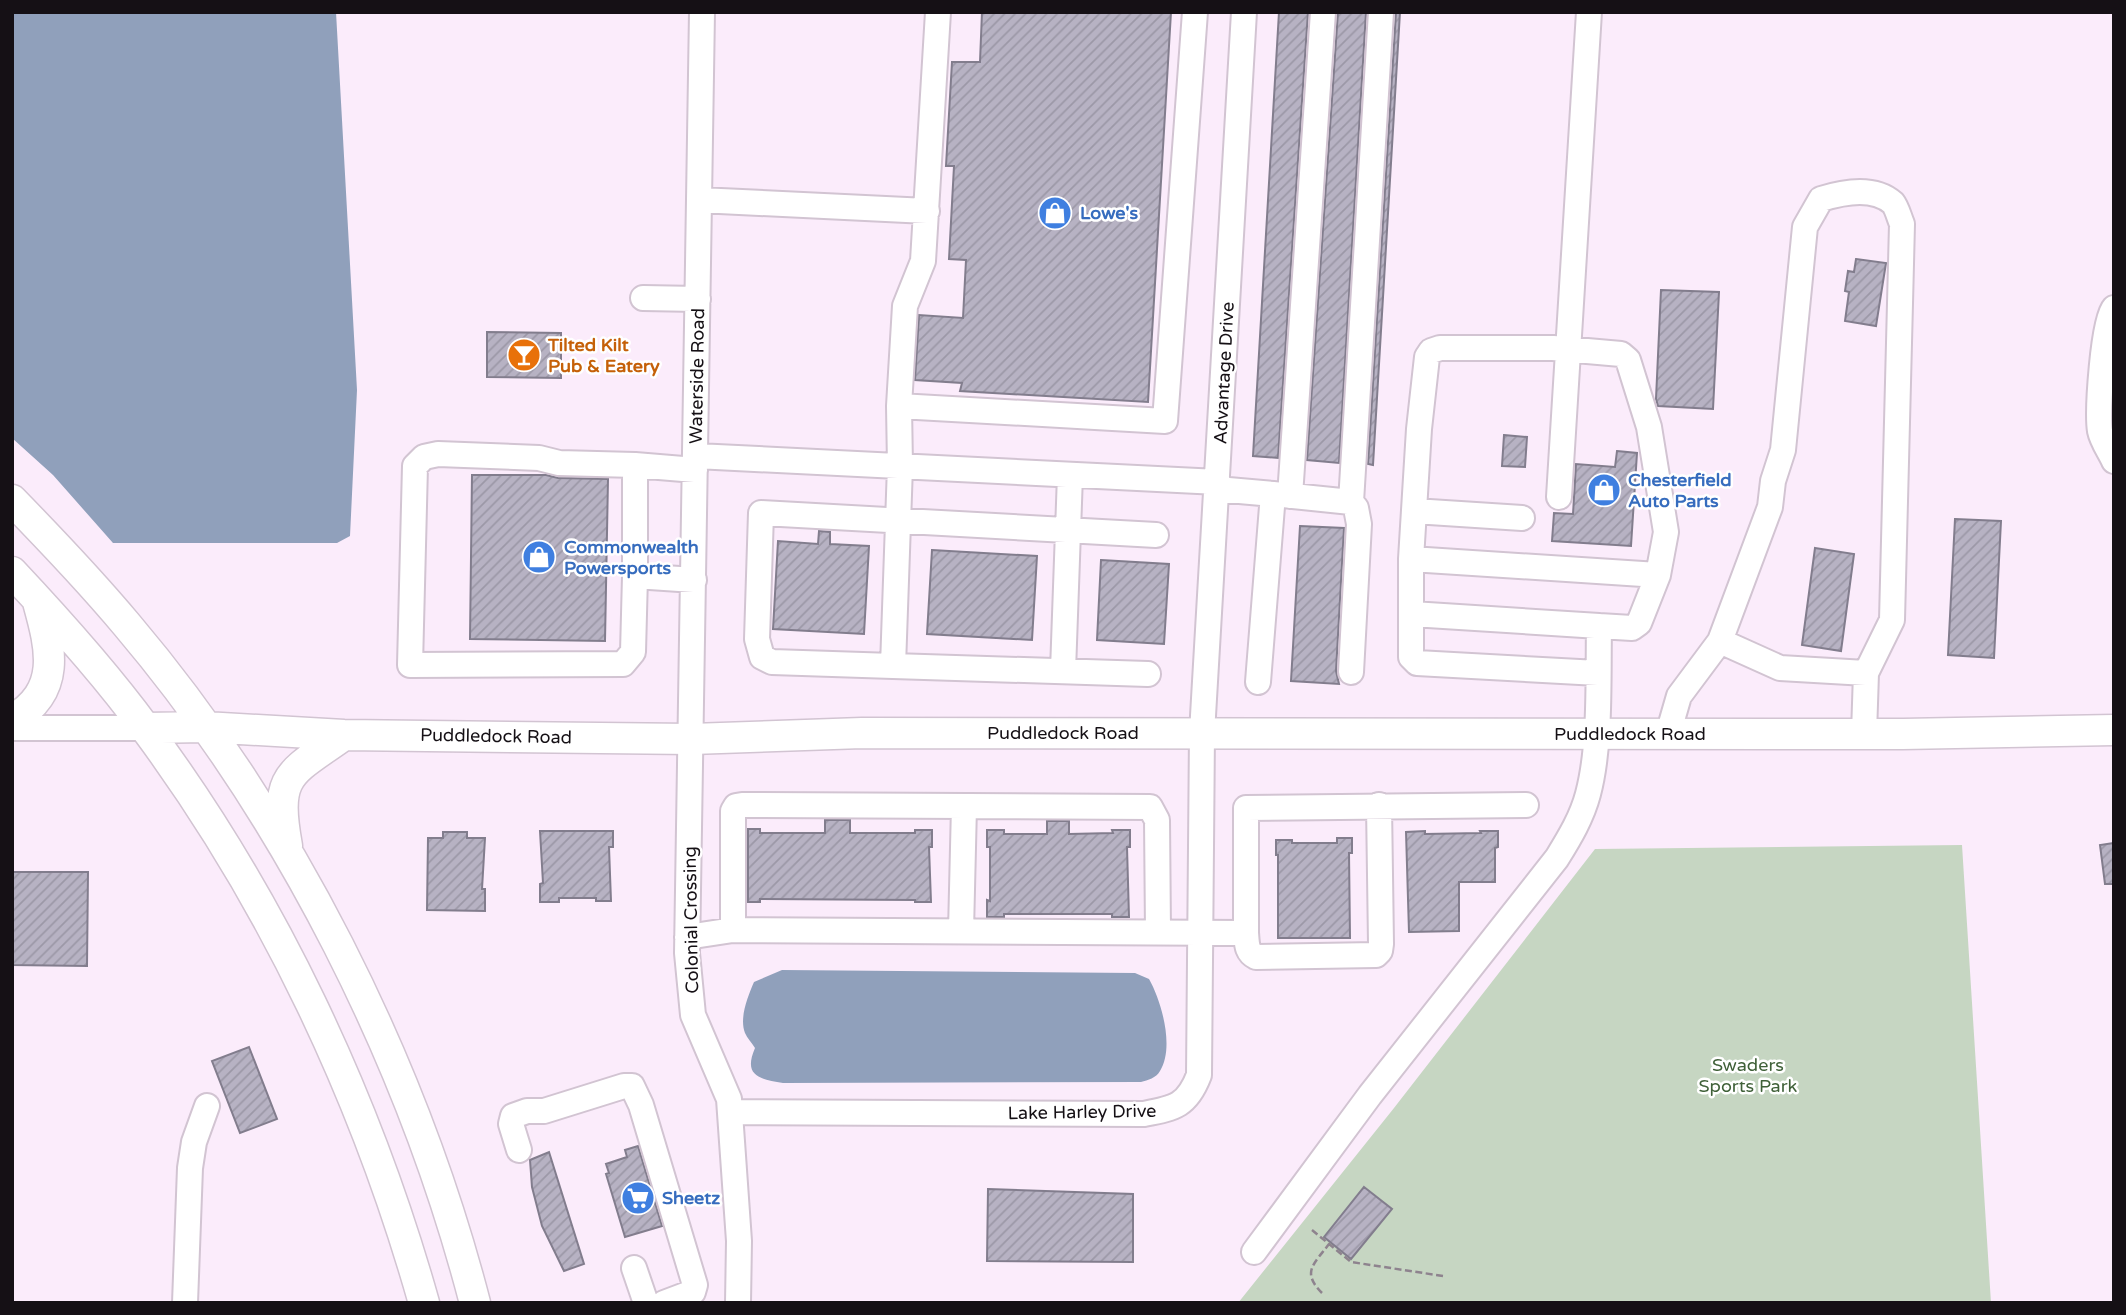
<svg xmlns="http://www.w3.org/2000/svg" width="2126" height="1315" viewBox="0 0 2126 1315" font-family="'Varela Round',sans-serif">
<defs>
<pattern id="building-hatch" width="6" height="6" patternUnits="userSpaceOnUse" patternTransform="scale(1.75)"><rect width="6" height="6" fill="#b7b2c3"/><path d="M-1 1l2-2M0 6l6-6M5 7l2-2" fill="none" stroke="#9c98a7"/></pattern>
</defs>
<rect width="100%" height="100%" fill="#fbecfb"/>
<path fill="#c6d6c2" d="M1962 845 1991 1303H1238L1394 1108 1595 849Z"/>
<path fill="#90a0bb" d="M12 12H336L357 390 350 536 337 543H113L53 475 12 438Z
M782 970 1135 973 1149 979C1161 1000 1175 1047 1160 1071 1156 1078 1148 1080 1141 1082L783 1083C759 1079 743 1076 755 1048 752 1043 747 1038 745 1033 739 1018 748 996 754 982Z"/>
<path fill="url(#building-hatch)" stroke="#827d8d" stroke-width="2" d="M982 12H1171L1148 402 960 391 962 383 915 380 919 315 963 318 966 260 949 259 954 166H946L952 62H980Z
M1279 12H1308L1278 458 1253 456Z
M1338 12H1366L1339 463 1307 460Z
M1396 12H1400L1373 465 1368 464Z
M1856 259 1886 263 1876 326 1845 321 1849 292 1845 291 1848 271 1854 272Z
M1661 290 1719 292 1713 409 1658 406 1656 399Z
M487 332 561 333V378L487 377Z
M1504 435 1527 437 1525 467 1502 466Z
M1617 451 1637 453 1631 546 1552 541 1554 513 1573 514 1576 464 1615 467Z
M472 475H546L558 478 608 479 605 641 470 639Z
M1955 519 2001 521 1994 658 1948 655Z
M1300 526 1344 528 1336 671 1339 684 1291 681Z
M819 531 830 532V544L869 546 864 634 773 629 778 541 818 544Z
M1815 548 1854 554 1841 651 1802 645Z
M932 550 1037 556 1032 640 927 634Z
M1101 560 1169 564 1164 644 1097 640Z
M825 820H850V833H915V830H932V847H929L931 902H915V900L760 899V902H748V829H760V833H825Z
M1047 821H1069V834L1113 833 1112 830H1130V847H1127L1129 917H1112V914H1004V917H987V900L990 901V847H987V830H1004V834H1047Z
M540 831H613V847H609L611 901H596V898H559V902H540V884L543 883Z
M1425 831V834L1481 833 1480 831H1498V847L1495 848V882H1459V931L1409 932 1406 832Z
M443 832H467V838H485L482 889H485V911L427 910 428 838H443Z
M1337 838H1352V853H1349L1350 938H1278V855H1276V840H1292V843H1337Z
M2114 843V884H2105L2100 845Z
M12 872H88L87 966 12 965Z
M249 1047 277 1119 240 1133 212 1061Z
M638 1146 662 1226 625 1237 606 1174 609 1173 606 1164 627 1157 625 1150Z
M549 1152 584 1264 564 1271 542 1226 532 1187 530 1160Z
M1364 1187 1392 1209 1351 1259 1324 1237Z
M988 1189 1133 1194V1262L987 1261Z"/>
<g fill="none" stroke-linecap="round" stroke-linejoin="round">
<defs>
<path id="minor" d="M702 12 687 953 693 1015 729 1099 739 1241 738 1303
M938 12 923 261 905 306 899 406 900 466 893 666 1148 674
M699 200 927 211
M643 298 698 299
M2114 308C2103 320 2097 412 2100 431 2102 441 2110 452 2114 461
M899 406 1165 421 1195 12
M696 456 1218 482
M1217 489 1273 494 1258 682
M1273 494 1351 502 1356 508 1359 524 1351 672
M1290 496 1323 12
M1559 497 1589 12
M1351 502 1381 12
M1414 511 1522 518
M1411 559 1658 575
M635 576 633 652 623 664 410 665 415 466 424 457 438 454 539 458 559 463 635 465
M694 580 635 576V465L695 470
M1720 641 1780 668 1866 673
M893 666 772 662 762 657 757 639 761 513 1156 535
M1063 671 1070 475
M1598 673 1417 663 1411 657V559L1419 429 1427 357 1431 351 1440 348H1553L1621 354 1628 360 1649 427 1666 532 1658 575 1639 623 1632 628 1599 626
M12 728H146
M1668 734 1679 696 1720 641 1770 507 1773 481 1783 450 1805 227 1821 199C1843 192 1874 186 1893 203 1897 208 1899 217 1902 224L1892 620 1866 673 1864 734
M733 930V811L736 806 742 805 1150 807 1157 820 1158 932
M961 931 964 806
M1246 933V808L1526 805
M687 937 733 930 1246 933C1247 943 1246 952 1256 957L1376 955 1380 951 1381 944 1379 805
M730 1112 1144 1114C1175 1108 1187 1106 1199 1075L1202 733 1244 12
M519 1150 511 1124 513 1116 527 1111H544L624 1086H632L641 1105 695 1285 693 1292 664 1303
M1254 1252 1370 1095 1557 858C1570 837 1582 817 1588 794 1601 745 1598 678 1599 626L1412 614
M634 1268 646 1303
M185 1303 190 1168 194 1142 207 1106"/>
<path id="major" d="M12 500C52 541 91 582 127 625 289 816 412 1061 475 1303
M12 572C59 622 105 673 146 729 273 900 366 1098 424 1303
M12 720C62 691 51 649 38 602
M146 728 205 727 344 735 692 739 862 733 1903 734 2114 730
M287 846C274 774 289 774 344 735"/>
</defs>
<use href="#minor" stroke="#d2c4d2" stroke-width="28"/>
<use href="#major" stroke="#d2c4d2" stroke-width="33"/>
<path stroke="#8e838e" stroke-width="2.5" stroke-dasharray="7 3.5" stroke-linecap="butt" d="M1312 1230 1351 1262 1443 1276
M1322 1293C1301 1272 1314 1264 1329 1244"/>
<use href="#minor" stroke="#fff" stroke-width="24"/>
<use href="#major" stroke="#fff" stroke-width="30"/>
</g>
<defs>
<symbol id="shop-disc" viewBox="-11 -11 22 22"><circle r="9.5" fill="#3f7fe0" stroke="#fff"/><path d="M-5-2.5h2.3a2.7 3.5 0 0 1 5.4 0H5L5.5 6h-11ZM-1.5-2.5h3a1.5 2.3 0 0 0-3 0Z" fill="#fff"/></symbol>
<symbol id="bar-disc" viewBox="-11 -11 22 22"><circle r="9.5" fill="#e8710a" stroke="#fff"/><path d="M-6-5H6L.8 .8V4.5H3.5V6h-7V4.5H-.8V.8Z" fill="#fff"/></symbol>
<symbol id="supermarket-disc" viewBox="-11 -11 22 22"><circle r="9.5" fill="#3f7fe0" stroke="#fff"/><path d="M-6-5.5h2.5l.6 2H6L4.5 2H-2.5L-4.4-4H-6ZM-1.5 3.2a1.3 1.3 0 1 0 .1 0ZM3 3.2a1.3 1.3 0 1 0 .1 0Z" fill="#fff"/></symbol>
</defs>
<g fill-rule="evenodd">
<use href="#shop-disc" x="1036" y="194" width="38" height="38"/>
<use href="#bar-disc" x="505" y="336" width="38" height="38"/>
<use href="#shop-disc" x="1585" y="471" width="38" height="38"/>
<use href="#shop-disc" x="520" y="538" width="38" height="38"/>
<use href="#supermarket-disc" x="619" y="1179" width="38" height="38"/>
</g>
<g text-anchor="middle" stroke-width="5" stroke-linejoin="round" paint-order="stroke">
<g font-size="18" font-weight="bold" fill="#366cbe" stroke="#fff" text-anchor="start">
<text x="1080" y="219">Lowe's</text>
<text x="1628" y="486">Chesterfield<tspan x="1628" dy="21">Auto Parts</tspan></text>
<text x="564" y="553">Commonwealth<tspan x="564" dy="21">Powersports</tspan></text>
<text x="662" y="1204">Sheetz</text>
</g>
<g font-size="18" font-weight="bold" fill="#c56008" stroke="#fff" text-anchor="start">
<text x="548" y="351">Tilted Kilt<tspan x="548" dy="21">Pub &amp; Eatery</tspan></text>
</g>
<g font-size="18" fill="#151015" stroke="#fff">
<text transform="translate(1224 373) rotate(-87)" y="6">Advantage Drive</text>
<text transform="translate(697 376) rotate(-89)" y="6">Waterside Road</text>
<text x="1063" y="739">Puddledock Road</text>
<text x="1630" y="740">Puddledock Road</text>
<text transform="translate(496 736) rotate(1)" y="6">Puddledock Road</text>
<text transform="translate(691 920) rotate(-91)" y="6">Colonial Crossing</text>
<text transform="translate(1082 1112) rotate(-1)" y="6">Lake Harley Drive</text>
</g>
<g font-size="18" fill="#3f6038" stroke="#fff">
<text x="1748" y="1071">Swaders<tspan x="1748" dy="21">Sports Park</tspan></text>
</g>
</g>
<rect width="2126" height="1315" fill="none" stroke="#151015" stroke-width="28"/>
</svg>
